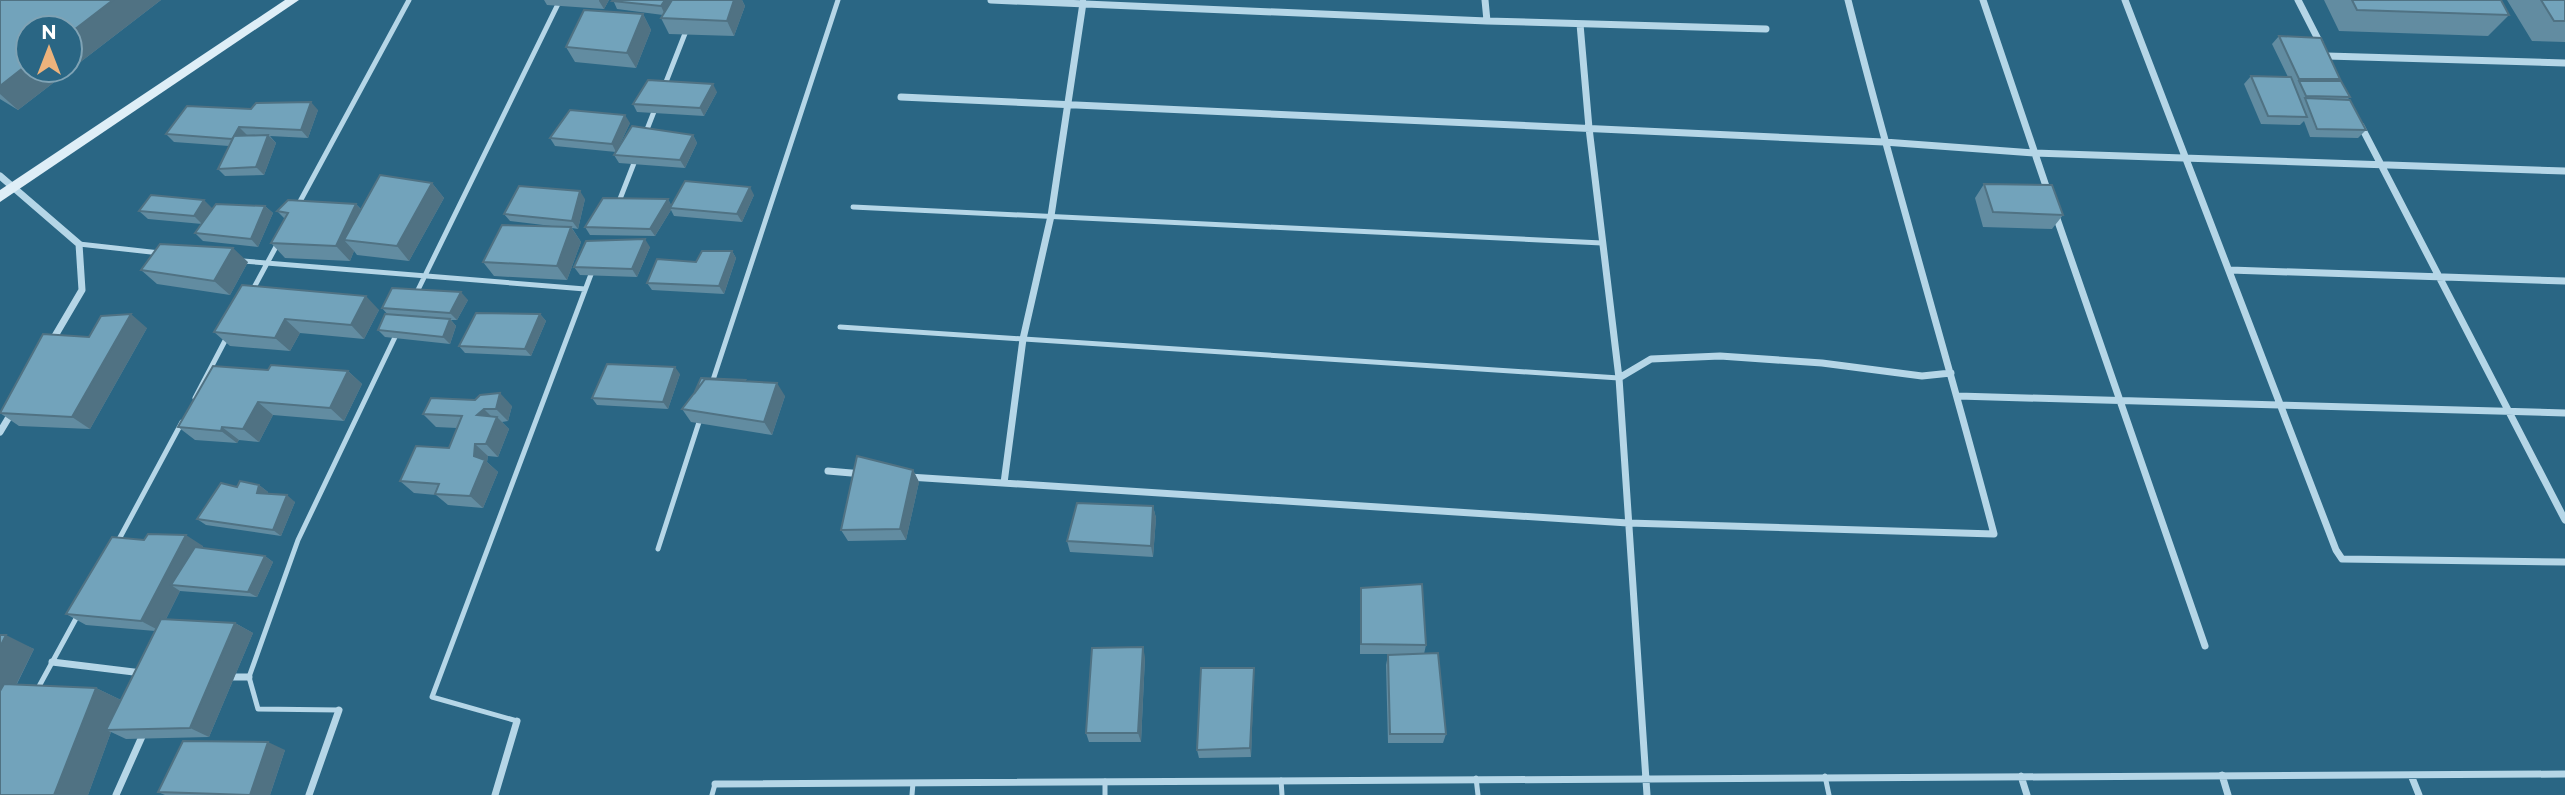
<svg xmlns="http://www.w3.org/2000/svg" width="2565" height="795" viewBox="0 0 2565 795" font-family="Montserrat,sans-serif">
<rect width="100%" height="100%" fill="#2a6684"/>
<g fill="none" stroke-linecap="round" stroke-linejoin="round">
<path stroke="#b5d6e7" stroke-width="5" d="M664 87 686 31
M646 132 655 109
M618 204 636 158
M297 207 409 0
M853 207 1602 243
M79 244 160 253
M243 261 585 289
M251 293 278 243
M415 296 560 0
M840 327 1619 378
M712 383 838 0
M195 398 228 335
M117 543 182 422
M658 549 700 419
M37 690 79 613
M339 710 258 709 249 677 298 540 397 333
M517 721 432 697 593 269
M1825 776 1829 795
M1476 778 1478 795
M1281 780 1282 795
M1105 781V795
M712 795 715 784
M912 795 913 783"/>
<path stroke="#b5d6e7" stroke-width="7" d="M991 0 1487 21 1766 29
M1485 0 1487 21
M1983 0 2048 192
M2125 0 2336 550 2342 559 2565 562
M2298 0 2320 43
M1580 24 1589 128 1619 378 1647 795
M2327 56 2565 63
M901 97 1884 142 2034 153 2565 171
M2361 126 2565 520
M0 176 79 244 82 290 52 341
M2055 213 2205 646
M2230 270 2565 281
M1619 378 1651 359 1720 356 1822 363 1922 376 1951 373
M1958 396 2565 413
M0 432 12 412
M828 471 863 474
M909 477 1628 523 1994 534C1947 355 1893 179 1848 0
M1004 483 1023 339 1051 216 1083 3
M52 662 142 673
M225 677H249
M2222 775 2228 795
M2411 775 2419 795
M2021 776 2027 795
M715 784 2565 774
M116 795 144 732
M309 795 339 710
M495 795 517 721"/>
<path fill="#deeef7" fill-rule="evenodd" d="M285 0H299L0 202V190Z"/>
</g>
<path fill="#628ca1" d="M0 0H161L18 110 0 99Z
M544 0H609L604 9 547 5Z
M613 0H742L745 6 734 36 669 34 661 18 663 15 617 9Z
M2324 0H2501L2509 15 2488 36 2339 31Z
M2507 0H2565V42L2532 41Z
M643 14 651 30 636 68 575 62 566 47Z
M2279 36 2340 79 2338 81 2350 97 2347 100 2366 130 2358 138 2310 137 2304 121 2300 125 2261 124 2244 84 2251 76 2288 77 2272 44Z
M717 92 704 116 637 112 633 104Z
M251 109 318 110 308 138 270 136 276 143 264 175 225 176 218 169 229 146 174 142 166 134Z
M630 123 618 148 693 135 697 143 685 168 619 163 614 155 616 152 555 146 550 138Z
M432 183 444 198 409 261 357 255 354 251 350 261 285 258 271 243 285 219 277 211 356 204 361 209Z
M1984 184 2063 215 2052 229 1983 227 1975 198Z
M754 195 742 222 674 216 671 210 655 236 590 235 585 227 668 199 671 205Z
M585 199 578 229 572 228 581 242 567 280 494 276 483 262 560 227 510 221 504 214Z
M265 206 273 213 258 247 203 241 195 233 202 224 148 219 139 211 212 208 202 224Z
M650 247 637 277 580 275 574 267Z
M732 251 736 258 724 294 652 290 647 283 696 262Z
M248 262 230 295 157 284 141 270Z
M242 285 379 310 364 339 300 333 290 351 230 346 214 332Z
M468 300 457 320H451L456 326 450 344 385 337 378 330 388 315 382 308Z
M540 314 546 321 531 356 465 353 459 346Z
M147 328 90 429 19 426 0 413 89 337Z
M268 370 348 371 362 384 344 421 273 415 259 442 239 440 237 443 195 440 178 427Z
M680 374 668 409 597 405 592 398Z
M746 381 785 396 772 435 691 422 682 409 694 394Z
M512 406 508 421 502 422 509 429 498 457 488 456 487 462 498 472 483 508 448 505 436 495 414 493 400 481 449 448 457 428 436 427 423 414Z
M913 470 919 482 906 540 848 541 841 530Z
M259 485 268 492 267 494 295 502 281 536 206 525 197 519 237 487Z
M1153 506 1156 518 1153 557 1070 552 1067 541Z
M144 540 203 546 202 548 265 556 273 562 257 597 180 591 166 619 235 623 253 633 209 737 126 739 111 732 88 795H0V635L34 649 17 684 96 688 121 700 155 631 86 625 66 614Z
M1361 588 1426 645 1424 654 1446 734 1443 743H1388L1386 665 1388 655 1399 654H1360V598Z
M1145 657 1141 742H1089L1086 733Z
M1254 668 1251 757 1199 758 1197 750Z
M285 750 270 795H165L158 792Z"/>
<path fill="#507283" d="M113 0H161L70 70V33Z
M599 0H609L604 9 599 1Z
M665 0H673L665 15 661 6Z
M734 0H742L745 6 734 36 727 21Z
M643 14 651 30 636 68 627 53Z
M28 64V70H70L18 110 0 94V86Z
M713 84 717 92 704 116 700 108Z
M311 102 318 110 308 138 301 130Z
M625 115 630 123 616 152 612 144Z
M239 127 247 135 234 136Z
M268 135 276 143 264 175 256 167Z
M693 135 697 143 685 168 680 160Z
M432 183 444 198 409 261 397 246Z
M750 187 754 195 742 222 737 214Z
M580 191 585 199 578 229 572 221Z
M668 199 672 207 670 208 671 210 655 236 650 229Z
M204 200 212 208 202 224 194 216Z
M356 204 369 219 344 240 354 251 350 261 336 246Z
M265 206 273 213 258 247 251 239Z
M571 227 581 242 567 280 557 266Z
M645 239 650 247 637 277 632 269Z
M233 248 248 262 230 295 214 281Z
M732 251 736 258 724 294 719 286Z
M461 292 468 300 457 320 450 313Z
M366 296 379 310 364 339 351 325Z
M131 314 147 328 90 429 72 417Z
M540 314 546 321 531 356 525 349Z
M285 319 300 333 290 351 275 338Z
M450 319 456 326 450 344 443 337Z
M675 367 680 374 668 409 663 402Z
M348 371 362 384 344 421 330 408Z
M777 383 785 396 772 435 764 422Z
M500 393 512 406 508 421 496 409Z
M258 402 273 415 259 442 243 429Z
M484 409 496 421 497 417 509 429 498 457 486 444 477 415Z
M222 427 239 440 237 443 221 431Z
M475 444 488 456 487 462 498 472 483 508 470 496Z
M913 470 919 482 906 540 900 529Z
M259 485 268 492 266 500 257 493Z
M287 495 295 502 281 536 273 530Z
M1153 506 1156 518 1153 557 1151 546Z
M186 535 203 546 183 586 171 585 180 591 160 631 141 621Z
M265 556 273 562 257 597 248 592Z
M235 623 253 633 209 737 190 728Z
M6 635 34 649 0 717V647Z
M1143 647 1145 657 1141 742 1138 733Z
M1254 668V678L1251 757 1250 748Z
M96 688 123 701 106 730 111 732 88 795H54Z
M268 742 285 750 270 795H250Z"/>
<path fill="#72a3bb" stroke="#507283" stroke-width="2" d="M0 0H113L70 33V28H28V64L0 86Z
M613 0H665L661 6 612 1Z
M672 0H734L727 21 661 18Z
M2352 0H2501L2509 15 2357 10Z
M2541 0H2565V21H2554Z
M584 10 643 14 627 53 566 47Z
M2279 36 2321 38 2340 79H2299Z
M2251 76 2291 77 2307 117 2268 116Z
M648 80 713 84 700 108 633 104Z
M2299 81H2341L2350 97 2306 96Z
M2305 98 2350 100 2366 130 2317 129Z
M311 102 301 130 239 127 234 136 268 135 256 167 218 169 234 136 232 139 166 134 187 106 251 109 256 103Z
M570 110 625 115 612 144 550 138Z
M632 126 693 135 680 160 614 155Z
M380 175 432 183 397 246 344 240Z
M685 181 750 187 737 214 670 208Z
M1984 184 2052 185 2063 215 1993 212Z
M519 186 580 191 572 221 504 214Z
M151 195 204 200 194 216 139 211Z
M603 198 668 199 650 229 585 227Z
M288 200 356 204 336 246 271 243 288 213 277 211Z
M216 204 265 206 251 239 195 233Z
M502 225 571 227 557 266 483 262Z
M645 239 632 269 574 267 586 241Z
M160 244 233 248 214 281 141 270Z
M702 251H732L719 286 647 283 657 259 696 262Z
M242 285 366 296 351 325 285 319 275 338 214 332Z
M392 288 461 292 450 313 382 308Z
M476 313 540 314 525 349 459 346Z
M131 314 72 417 0 413 43 334 89 337 101 316Z
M385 314 450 319 443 337 378 330Z
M607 364 675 367 663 402 592 398Z
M271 365 348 371 330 408 258 402 243 429 222 427 221 431 178 427 213 366 268 370Z
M701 378 745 380 744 381 705 379 694 394Z
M705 379 777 383 764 422 682 409Z
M500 393 496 409H484L477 415 497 417 486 444H475L474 456 485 460 470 496 435 494 439 484 400 481 416 446 449 448 462 416 423 414 431 398 475 400 480 395Z
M857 456 913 470 900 529 841 530Z
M240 481 259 485 257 493 287 495 273 530 197 519 221 483 237 487Z
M1077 503 1153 506 1151 546 1067 541Z
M148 534 186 535 141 621 66 614 112 537 144 540Z
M195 547 265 556 248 592 171 585Z
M1422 584 1426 645 1361 644V588Z
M161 619 235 623 190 728 106 730Z
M0 635H6L0 647Z
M1143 647 1138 733H1086L1092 648Z
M1438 653 1446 734H1390L1388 655Z
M1201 668H1254L1250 748 1197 750Z
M4 684 96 688 54 795H0V691Z
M183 741 268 742 250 795 158 792Z"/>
<g transform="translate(49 49)"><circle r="33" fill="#2a6684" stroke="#7fa3b5" stroke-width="2"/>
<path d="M0-5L12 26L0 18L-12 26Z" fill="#edb37c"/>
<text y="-10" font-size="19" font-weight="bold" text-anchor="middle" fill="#ffffff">N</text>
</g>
</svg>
